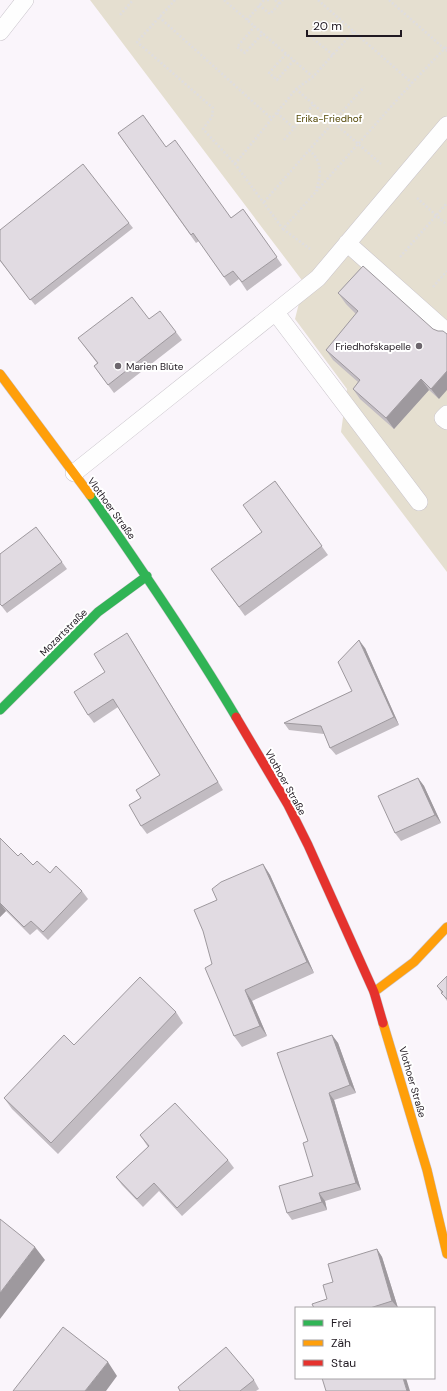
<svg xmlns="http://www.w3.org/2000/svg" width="447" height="1391" viewBox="0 0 447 1391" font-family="'DM Sans',sans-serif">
<rect width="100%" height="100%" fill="#faf5fb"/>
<path fill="#e5dfd0" d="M90 0H447V572L341 432 347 389 295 319 304 283Z"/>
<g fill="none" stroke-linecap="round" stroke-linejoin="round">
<defs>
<path id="lane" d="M0 32 25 0
M347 243 447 332
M276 313 419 502
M447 414 443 418 447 421
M74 473 318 278 447 125"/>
<path id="fast" d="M90 495C141 568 191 641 236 717
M0 710 98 612 147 576"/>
<path id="slow" d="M0 374 90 495
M374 992 414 962 447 927
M383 1023 427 1170 447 1254"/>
<path id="jam" d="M236 717 288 805 308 845 374 992 383 1023"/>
</defs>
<use href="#lane" stroke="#c8c3ca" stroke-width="18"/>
<use href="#fast" stroke="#c8c3ca" stroke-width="10"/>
<use href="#slow" stroke="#c8c3ca" stroke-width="10"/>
<use href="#jam" stroke="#c8c3ca" stroke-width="10"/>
<path stroke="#dfdddf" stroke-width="2.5" stroke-dasharray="2 2" stroke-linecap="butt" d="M175 0 137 42 213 108 212 117 203 129 235 164 283 229 412 83 447 46
M224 0 313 77
M267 0H271
M275 0 280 4
M318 0 412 83
M389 0 447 51
M259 5 270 14 283 0
M120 15 133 0
M159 17 272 119
M247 20 264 0
M255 26 237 47 245 53 263 33
M310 36 333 55
M286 54 269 73 277 80 294 60
M296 89 381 164
M277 113 294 128
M284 140 313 105
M309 150C323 162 321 174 316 191
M235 164 296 89 313 77 354 31
M417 198 447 225
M264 202 364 87
M283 229 310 249
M400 257 447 203
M433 287 447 271"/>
<use href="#lane" stroke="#fefefe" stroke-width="17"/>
<use href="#fast" stroke="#30b455" stroke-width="9"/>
<use href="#slow" stroke="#ff9f0a" stroke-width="9"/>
<use href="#jam" stroke="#e5322d" stroke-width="9"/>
</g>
<path fill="#c2bcc2" d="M118 133 166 147 231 218 243 209 282 265 247 291 239 279 230 286 199 241 196 243Z
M129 223 133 228 35 305 0 261V230Z
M363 266 439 399 429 390 394 429 360 399 353 389 358 382 333 360 326 350 356 314 346 304 338 293Z
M149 319 176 332 182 340 114 393 94 366 97 363 78 338Z
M275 481 328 555 245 616 211 569 262 532Z
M0 554 62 562 67 569 7 613 0 604Z
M132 641 223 790 147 834 141 826V798L160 775 118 707 94 723 88 715 105 672Z
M365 648 399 725 336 755 330 748 324 734 289 730 284 723 352 691Z
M418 778 424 786 441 823 401 841 395 833Z
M0 838 18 856 33 865 50 873 82 891 88 899 48 940 37 929 30 935 6 911 0 917Z
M263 864 270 875 314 973 252 1001 267 1036 242 1047 234 1036 212 964 217 900Z
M447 976V1001L437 986Z
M176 1012 183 1023 58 1154 12 1109 4 1098 74 1045Z
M332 1035 338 1043 356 1093 334 1100 361 1190 325 1201 327 1210 292 1220 287 1213 313 1176 308 1141Z
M140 1135 228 1160 234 1168 182 1216 159 1191 143 1207 122 1185 116 1177 148 1147Z
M377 1249 382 1257 398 1308H314L327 1299 333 1282Z
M254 1380 259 1389 256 1391H180L178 1387Z"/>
<path fill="#9e999e" d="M447 371V390L439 399 431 389Z
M421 379 429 390 394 429 386 418Z
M127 633 132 641 223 790 218 782Z
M359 640 365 648 399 725 394 717Z
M418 778 424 786 441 823 435 815Z
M263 864 270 875 314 973 307 962Z
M0 903 6 911 0 917Z
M245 990 252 1001 267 1036 260 1026Z
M332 1035 338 1043 356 1093 350 1085Z
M329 1093 334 1100 361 1190 356 1183Z
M319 1193 325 1201 327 1210 322 1202Z
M35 1247 45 1260 0 1319V1293Z
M377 1249 382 1257 398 1308 392 1301Z
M108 1362 117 1376 106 1391H85Z
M403 1378H406L410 1391H407Z"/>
<path fill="#e1dbe2" stroke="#9e999e" d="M143 115 166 147 175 140 231 218 243 209 277 257 242 282 233 271 224 277 193 233 191 235 118 133Z
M83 164 129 223 30 300 0 260V230Z
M363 266 433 329 438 331H443L447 334V371L431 389 421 379 386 418 353 389 360 380 326 350 358 311 338 293Z
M132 297 149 319 160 311 176 332 108 385 94 366 98 363 78 338Z
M275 481 322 546 239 607 211 569 262 532 243 505Z
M36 527 62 562 2 606 0 604V554Z
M127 633 218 782 141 826 129 805 141 798 136 790 160 775 113 699 88 715 74 692 105 672 94 654Z
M359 640 394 717 330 748 321 726 284 723 352 691 338 662Z
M418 778 435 815 395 833 378 796Z
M0 838 18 856 21 853 33 865 37 861 50 873 56 866 82 891 43 932 31 921 24 927 0 903Z
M263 864 307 962 245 990 260 1026 234 1036 205 968 212 964 203 931 194 910 217 900 212 889 221 882Z
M447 976V999L441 993 443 992 437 986Z
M140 977 176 1012 51 1143 4 1098 64 1035 74 1045Z
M332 1035 350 1085 329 1093 356 1183 319 1193 322 1202 287 1213 279 1186 313 1176 303 1143 308 1141 277 1053Z
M175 1103 228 1160 177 1208 154 1183 137 1199 116 1177 149 1146 140 1135Z
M0 1219 35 1247 0 1293Z
M377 1249 392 1301 370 1308H314L312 1304 327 1299 323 1285 333 1282 328 1264Z
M63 1327 108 1362 85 1391H13Z
M226 1347 254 1380 240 1391H180L178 1387Z
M322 1378H403L407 1391H326Z"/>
<g fill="#6c666d" stroke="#fff" stroke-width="1.5">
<circle cx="419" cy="346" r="4"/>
<circle cx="118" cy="366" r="4"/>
</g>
<g text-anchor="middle" stroke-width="4" stroke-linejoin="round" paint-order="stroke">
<g font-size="10" fill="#524603" stroke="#fff">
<text x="329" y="122">Erika-Friedhof</text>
</g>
<g font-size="10" fill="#201921" stroke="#fff" text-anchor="end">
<text x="411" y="350">Friedhofskapelle</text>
<text x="126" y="370" text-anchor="start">Marien Blüte</text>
</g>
<g font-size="10" fill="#201921" stroke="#fff">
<text transform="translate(112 508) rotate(54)" y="4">Vlothoer Straße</text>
<text transform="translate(63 632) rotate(-45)" y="4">Mozartstraße</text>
<text transform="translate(286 782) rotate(61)" y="4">Vlothoer Straße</text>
<text transform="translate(413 1082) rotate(74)" y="4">Vlothoer Straße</text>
</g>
</g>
<rect x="295" y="1307" width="140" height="72" fill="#ffffff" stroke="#a6a3a6"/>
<rect x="303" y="1320" width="20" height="6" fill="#30b455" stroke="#a6a3a6"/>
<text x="331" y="1327" font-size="12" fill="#201921">Frei</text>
<rect x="303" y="1340" width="20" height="6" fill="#ff9f0a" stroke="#a6a3a6"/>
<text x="331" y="1347" font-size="12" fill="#201921">Zäh</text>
<rect x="303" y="1360" width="20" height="6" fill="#e5322d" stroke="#a6a3a6"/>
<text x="331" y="1367" font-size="12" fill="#201921">Stau</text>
<path d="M307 30v6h94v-6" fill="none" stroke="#201921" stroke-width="2"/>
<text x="313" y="30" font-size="12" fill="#201921" stroke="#ffffff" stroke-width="3" paint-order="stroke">20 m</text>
</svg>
